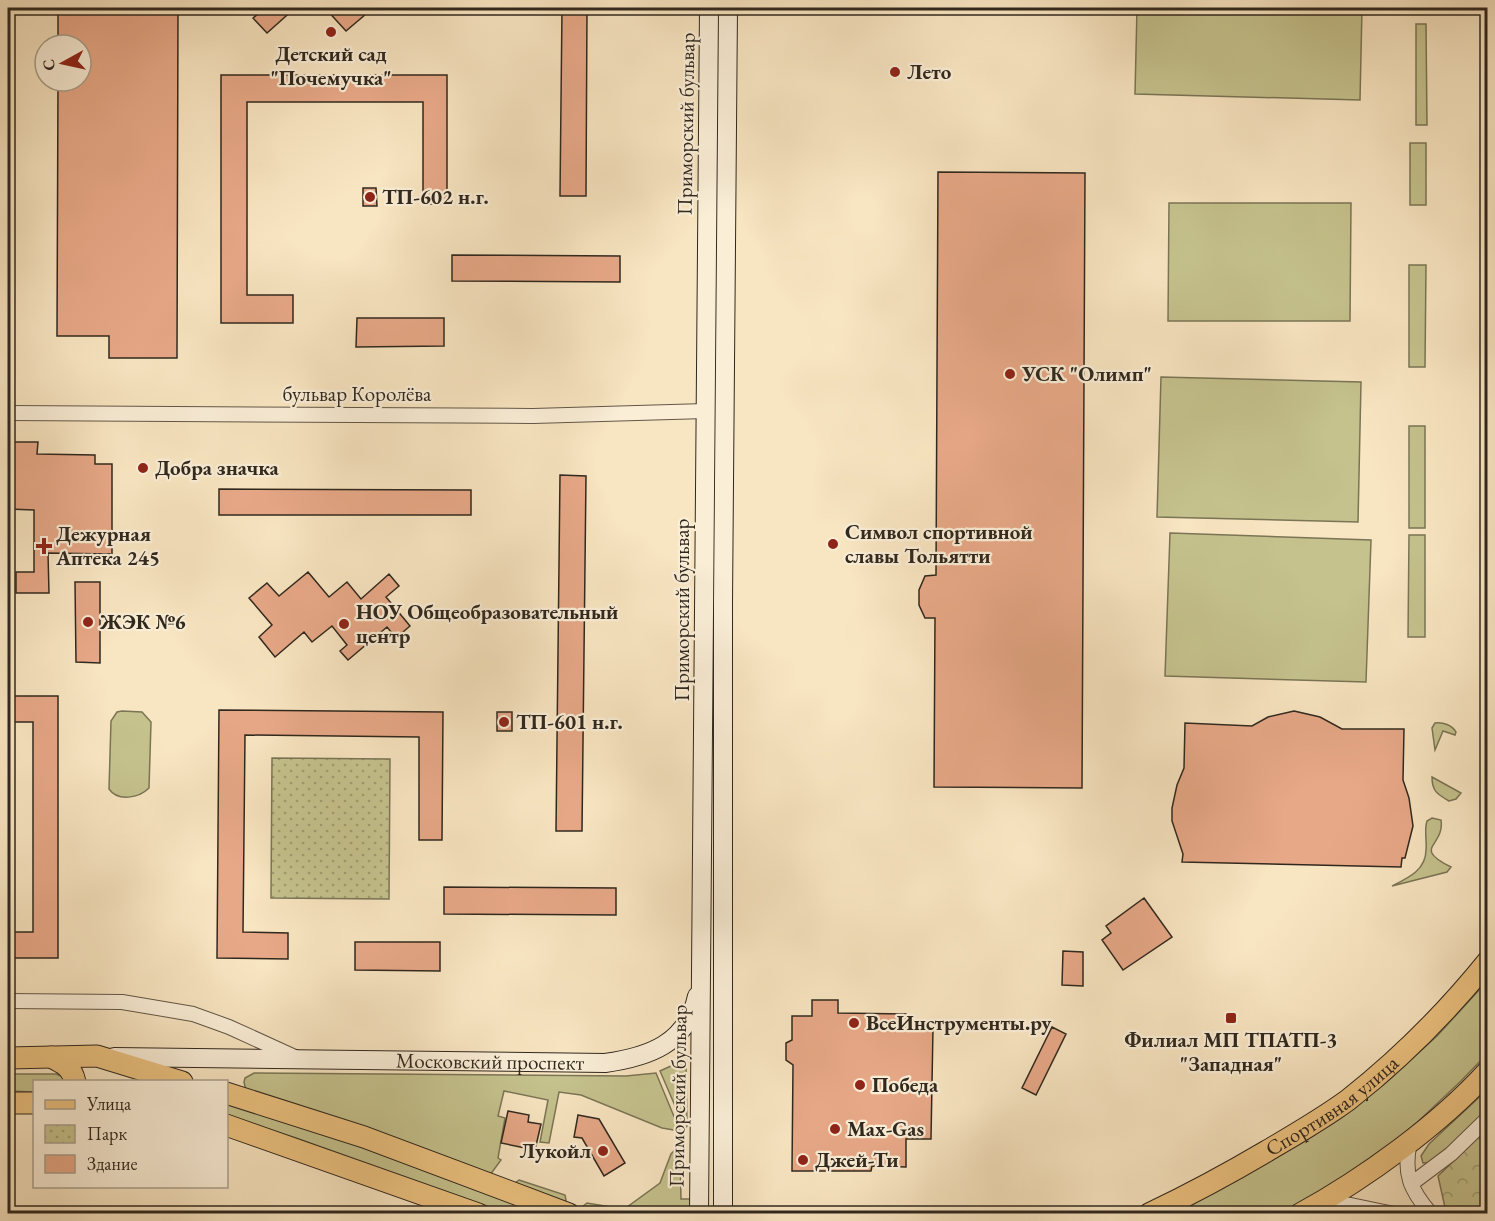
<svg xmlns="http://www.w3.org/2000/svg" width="1495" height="1221" viewBox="0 0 1495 1221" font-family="'EB Garamond',serif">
<defs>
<pattern id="forest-crowns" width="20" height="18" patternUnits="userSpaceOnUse" patternTransform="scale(1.5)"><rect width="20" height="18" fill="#c5c28d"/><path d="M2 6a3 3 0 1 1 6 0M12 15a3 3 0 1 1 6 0" fill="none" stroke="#a09e73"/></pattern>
<pattern id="park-dots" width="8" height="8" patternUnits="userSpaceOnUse" patternTransform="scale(1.5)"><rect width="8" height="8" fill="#c5c28d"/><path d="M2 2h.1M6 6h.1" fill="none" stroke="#a09e73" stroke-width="1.8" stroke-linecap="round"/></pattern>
</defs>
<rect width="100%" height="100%" fill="#f8e5c1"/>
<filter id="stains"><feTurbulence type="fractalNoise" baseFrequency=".00333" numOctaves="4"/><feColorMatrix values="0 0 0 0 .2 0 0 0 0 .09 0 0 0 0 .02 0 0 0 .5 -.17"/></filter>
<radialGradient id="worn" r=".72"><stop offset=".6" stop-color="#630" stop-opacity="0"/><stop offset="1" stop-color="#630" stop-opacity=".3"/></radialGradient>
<path fill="#c5c28d" stroke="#7a7556" stroke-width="1.5" d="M1137 8H1362L1360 100 1135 94Z
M1416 24H1426L1427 125H1416Z
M1410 143H1426V205H1410Z
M1169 203H1351L1350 321H1168Z
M1409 265H1426L1425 367H1409Z
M1161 377 1361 382 1358 522 1157 517Z
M1409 426H1425V528H1409Z
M1170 533 1371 540 1366 682 1165 676Z
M1409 535H1425V637H1408Z
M122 711 142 712 151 722 149 788C139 798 118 802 109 789L111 721 117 712Z
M1435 723C1443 722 1452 725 1456 732L1455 735 1443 731 1435 750 1432 728Z
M1432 777 1461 793 1456 799 1449 801C1437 794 1432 791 1432 777Z
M1432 818 1441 820C1445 847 1411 847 1451 867L1447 872 1392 886C1408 878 1426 870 1426 850 1427 840 1424 830 1427 821Z
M1487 987V1054L1461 1081 1409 1130 1323 1191 1284 1213 1184 1214 1194 1202 1302 1143 1340 1119 1389 1080 1437 1036 1480 989Z
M684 1060 686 1065 687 1126 685 1129 660 1071Z
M254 1073 626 1076 656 1073 680 1131 662 1128 581 1095 559 1092 549 1143 540 1142 548 1100 504 1091 498 1116 505 1118 498 1158 501 1160 487 1179 246 1091 244 1082 245 1078Z
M8 1074H56L61 1076 67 1081 34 1082V1092L8 1091Z
M1487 1090V1113C1474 1126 1441 1164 1423 1163L1421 1156 1429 1144Z
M227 1102 334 1137 545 1213H507L296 1138 227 1116Z
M676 1149H680L681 1199H690L691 1213H587L582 1210V1207L587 1203 617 1208 627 1207 660 1183 671 1154Z
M519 1180 565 1195 566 1200 565 1204 515 1183Z"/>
<path fill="url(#forest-crowns)" stroke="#7a7556" stroke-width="1.5" d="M1487 1129V1213L1451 1214 1446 1212 1438 1176Z"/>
<path fill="url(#park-dots)" stroke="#7a7556" stroke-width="1.5" d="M272 758 390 759 389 899 271 898Z"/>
<path fill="#e7a887" stroke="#30281e" stroke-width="1.5" d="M58 8H178L177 358H109V336H57L58 81H81V45H58Z
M265 8H295L267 33 253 18Z
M325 8H373L346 31Z
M562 8H587L586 196H560Z
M221 75H447V204H423V102H247V295H293V323H221Z
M938 172 1085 173 1082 788 934 787 935 618H925L919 605V590L925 576 936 575Z
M363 188H376L377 206H363Z
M452 255 620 256V282L452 281Z
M357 318H444V346L356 347Z
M8 442H38L37 454 95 455V464H112V554L48 553 49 593H16V572H34V510L8 509Z
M560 475 586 476 582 831H556Z
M219 489 471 490V515H219Z
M308 572 329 597 347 582 361 599 389 574 399 586 386 597 410 626 396 638 387 627 348 660 340 651 347 645 332 626 312 642 304 632 275 657 259 637 272 625 249 598 267 583 279 596Z
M75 582H100V663L76 662Z
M8 696H58V958H8V932H33V722H8Z
M219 710 443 712 442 840H419V737L245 735 243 932 288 933V959L217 958Z
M1294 711 1320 717 1342 729H1404L1403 780 1409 798 1413 826 1405 858H1402L1401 867 1182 862 1183 854 1172 821V808L1177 785 1184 768 1185 723 1252 726 1268 717Z
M497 712H512V731H497Z
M444 887 616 888V915L444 914Z
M1144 898 1172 937 1123 970 1102 940 1111 933 1106 926Z
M355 942H440V971L355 970Z
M1063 951 1083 952V986L1062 985Z
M812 1000H838V1013L906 1014V1028H933L931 1139H906V1167L872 1166 871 1171H792L793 1065 786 1060V1043L792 1040V1016H812Z
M1052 1027 1066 1034 1036 1095 1022 1088Z
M508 1111 529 1115 528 1122 541 1124 535 1150 501 1143Z
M578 1115 599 1119 625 1163 604 1176 582 1138 574 1137Z"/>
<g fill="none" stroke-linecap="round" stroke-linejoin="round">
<defs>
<path id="minor" d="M8 413 533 416 706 411
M8 1001 122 1002 193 1014 229 1027 295 1057
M1410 1142C1403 1173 1410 1190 1431 1214
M1411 1184 1451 1154 1488 1118
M1323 1203 1346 1204 1394 1214"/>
<g id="secondary">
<path id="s1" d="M114 1057 605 1063C648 1057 687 1044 697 996"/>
<path d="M699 1214 709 8"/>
<path d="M723 1214V601L728 8"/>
</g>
<g id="primary">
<path d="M51 1057C63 1063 72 1067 75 1082"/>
<path d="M8 1058 97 1056 182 1082"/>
<path d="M226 1093 364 1137 569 1214"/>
<path d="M8 1103H34"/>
<path d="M226 1125 478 1214"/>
<path id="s2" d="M1149 1214C1189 1195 1228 1174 1267 1151 1294 1135 1322 1119 1348 1100 1400 1059 1446 1013 1488 961"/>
<path d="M1300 1214C1364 1179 1439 1125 1488 1071"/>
</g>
</defs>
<use href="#minor" stroke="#625747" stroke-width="16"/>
<use href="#secondary" stroke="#30281e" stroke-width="20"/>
<use href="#primary" stroke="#30281e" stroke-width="23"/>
<use href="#minor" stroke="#faeed7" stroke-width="14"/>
<use href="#secondary" stroke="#faeed7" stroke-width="18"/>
<use href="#primary" stroke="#ecc280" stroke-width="21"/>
</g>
<g fill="#8f2418" stroke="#faeed7" stroke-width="2">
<circle cx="331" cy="32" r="6"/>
<circle cx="895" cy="72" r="6"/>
<circle cx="370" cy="197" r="6"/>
<circle cx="1010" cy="374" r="6"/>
<circle cx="143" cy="468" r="6"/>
<circle cx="833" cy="544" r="6"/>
<path d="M41 537h6v6h6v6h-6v6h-6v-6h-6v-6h6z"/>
<circle cx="88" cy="622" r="6"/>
<circle cx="344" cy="624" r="6"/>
<circle cx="504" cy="722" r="6"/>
<rect x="1225" y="1012" width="12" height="12" rx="3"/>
<circle cx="854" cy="1023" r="6"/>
<circle cx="860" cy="1085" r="6"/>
<circle cx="835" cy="1129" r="6"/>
<circle cx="603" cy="1151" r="6"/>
<circle cx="803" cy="1160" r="6"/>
</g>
<g text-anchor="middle" stroke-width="4.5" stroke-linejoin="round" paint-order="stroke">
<g font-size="21" font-weight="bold" fill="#30281e" stroke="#faeed7" text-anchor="start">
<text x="331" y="61" text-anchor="middle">Детский сад<tspan x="331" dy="24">"Почемучка"</tspan></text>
<text x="907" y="79">Лето</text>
<text x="382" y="204">ТП-602 н.г.</text>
<text x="1022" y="381">УСК "Олимп"</text>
<text x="155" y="475">Добра значка</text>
<text x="845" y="539">Символ спортивной<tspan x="845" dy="24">славы Тольятти</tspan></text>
<text x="56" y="541">Дежурная<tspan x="56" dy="24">Аптека 245</tspan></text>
<text x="356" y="619">НОУ Общеобразовательный<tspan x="356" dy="24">центр</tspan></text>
<text x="100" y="629">ЖЭК №6</text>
<text x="516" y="729">ТП-601 н.г.</text>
<text x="866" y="1030">ВсеИнструменты.ру</text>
<text x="1231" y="1047" text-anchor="middle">Филиал МП ТПАТП-3<tspan x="1231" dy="24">"Западная"</tspan></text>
<text x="872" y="1092">Победа</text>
<text x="847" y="1136">Max-Gas</text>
<text x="591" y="1158" text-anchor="end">Лукойл</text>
<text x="815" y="1167">Джей-Ти</text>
</g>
<g font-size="21" fill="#30281e" stroke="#faeed7">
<text transform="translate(686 124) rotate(-89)" y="7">Приморский бульвар</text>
<text x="357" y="401">бульвар Королёва</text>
<text transform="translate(682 610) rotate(-90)" y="7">Приморский бульвар</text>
<text dy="7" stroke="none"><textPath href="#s1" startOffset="376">Московский проспект</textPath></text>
<text transform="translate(678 1096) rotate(-89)" y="7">Приморский бульвар</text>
<text dy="7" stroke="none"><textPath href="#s2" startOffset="213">Спортивная улица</textPath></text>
</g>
</g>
<rect width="1495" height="1221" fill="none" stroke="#f8e5c1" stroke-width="30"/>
<rect x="9" y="9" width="1477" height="1203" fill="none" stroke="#30281e" stroke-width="3"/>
<rect x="15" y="15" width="1465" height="1191" fill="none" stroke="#30281e" stroke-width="1.5"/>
<rect x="33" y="1080" width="195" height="108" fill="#faeed7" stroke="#a99f8d" stroke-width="1.5"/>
<rect x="45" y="1100" width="30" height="9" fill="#ecc280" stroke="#a99f8d" stroke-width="1.5"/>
<text x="87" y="1110" font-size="18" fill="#30281e">Улица</text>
<rect x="45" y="1125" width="30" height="18" fill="url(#park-dots)" stroke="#a99f8d" stroke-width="1.5"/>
<text x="87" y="1140" font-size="18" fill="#30281e">Парк</text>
<rect x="45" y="1155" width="30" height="18" fill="#e7a887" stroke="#a99f8d" stroke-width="1.5"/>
<text x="87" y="1170" font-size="18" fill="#30281e">Здание</text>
<g transform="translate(63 63) rotate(262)"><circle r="28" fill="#faeed7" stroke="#a99f8d" stroke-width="1.5"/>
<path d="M0-4.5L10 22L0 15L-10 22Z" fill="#8f2418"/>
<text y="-9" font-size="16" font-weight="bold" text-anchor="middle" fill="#30281e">С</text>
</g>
<rect width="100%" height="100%" filter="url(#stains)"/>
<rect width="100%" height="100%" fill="url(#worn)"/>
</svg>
